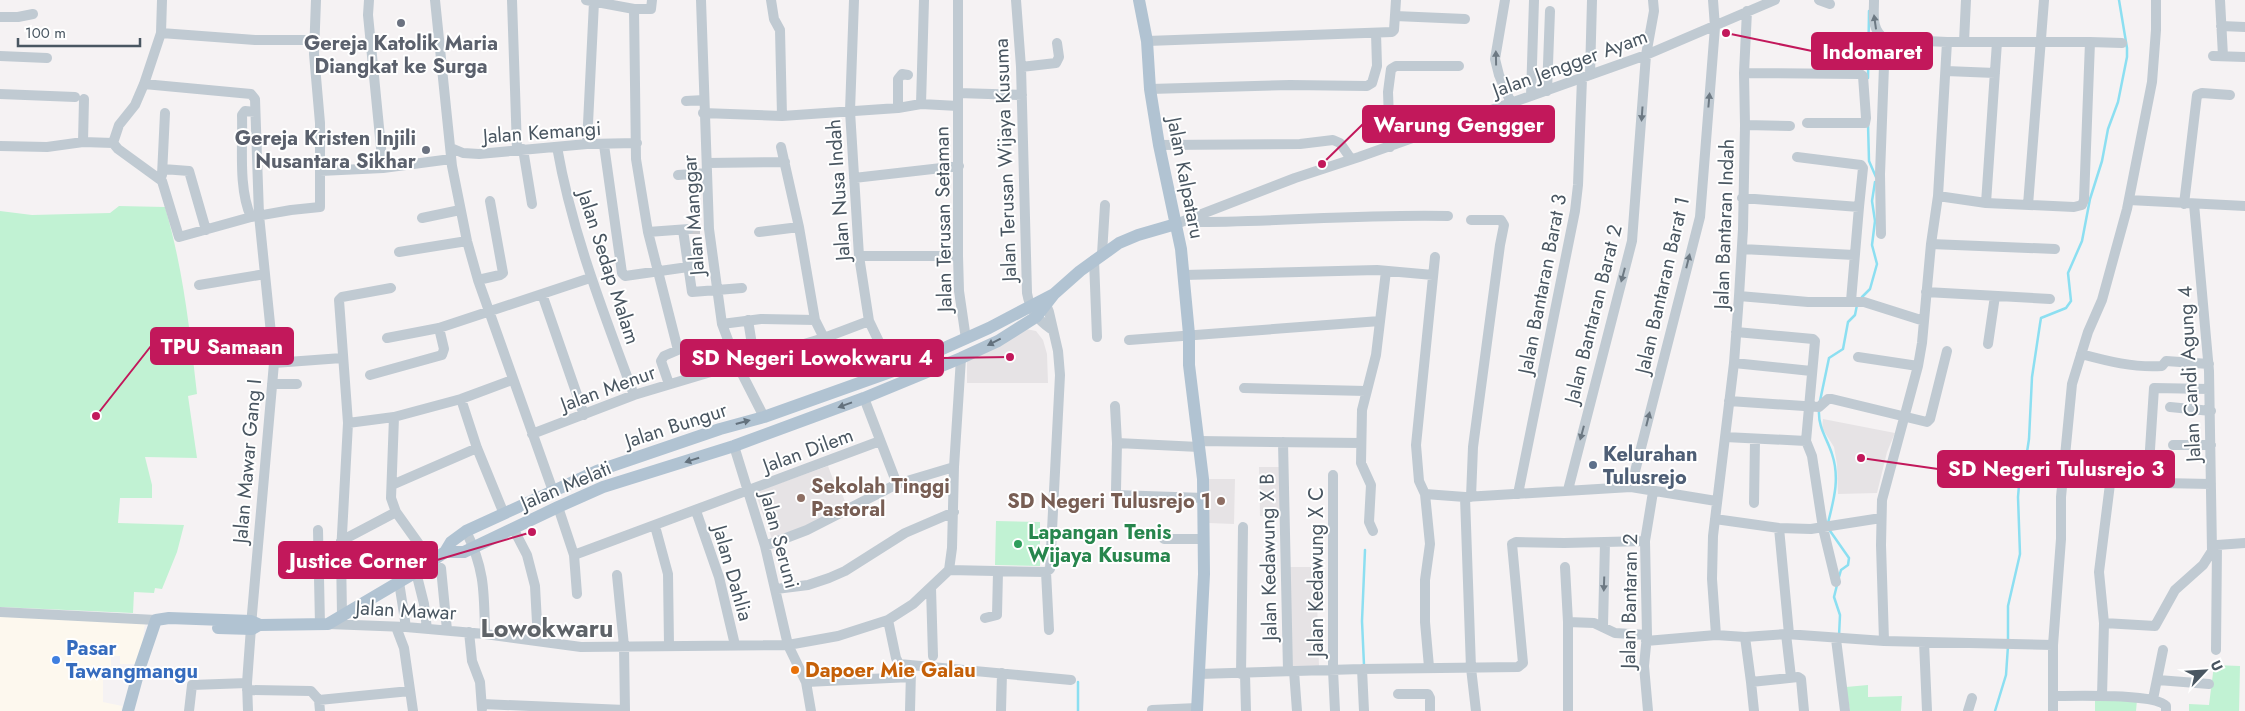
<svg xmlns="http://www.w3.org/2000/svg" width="2245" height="711" viewBox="0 0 2245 711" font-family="Jost,sans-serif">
<rect width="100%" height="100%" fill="#f5f2f3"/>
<path fill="#fdf8ee" d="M0 615 145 623 142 645 136 664H120V656H111V670L103 671V702L122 706 121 711H0Z"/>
<path fill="#e6e3e5" d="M1026 329 1036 331 1043 340 1047 354 1048 383H967V361Z
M1823 419 1895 433 1887 452 1877 493 1838 494 1837 464 1834 447 1822 428Z
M828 466 836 487 839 486 846 504 820 520 772 539 755 492Z
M1259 467H1281V517L1260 516Z
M1208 479H1235L1234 524 1209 523Z
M1287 567H1316L1319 667 1291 668Z"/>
<path fill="#c1f2d3" d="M119 206 165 207C183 268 190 331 197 394L188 396 197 458 145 457 152 485V498H120L118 523 184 525 177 552 162 589 155 588 154 593 134 592 133 613 0 607V211L32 215 110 213Z
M996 521 1040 522V566L995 565Z
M2214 665 2240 666 2239 711H2189V704L2209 705Z
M1868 685V697L1902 696 1901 711H1850L1846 687Z
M2095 698 2137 700 2136 711H2095Z"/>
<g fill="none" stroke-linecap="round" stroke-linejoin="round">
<path stroke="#8cdff1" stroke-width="2.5" d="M1868 78 1869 11
M1868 124 1869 161 1876 177
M1862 297 1870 289 1877 264 1872 245 1875 221 1872 201 1875 182
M1820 401 1829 358 1843 349 1848 322 1855 315 1857 305
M1819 410C1818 428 1827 438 1832 454 1840 478 1834 499 1828 523
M1828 528 1849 558 1848 565 1841 570 1839 577
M1837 585 1834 597 1840 615 1839 636
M2008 640V606L2020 554 2018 497 2020 473 2025 465 2029 439 2032 377 2040 324 2041 318 2066 308 2071 301 2068 273 2082 241 2090 199 2102 161 2108 129 2118 102 2127 57V48L2119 0
M1364 665 1362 621 1365 550
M1078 711V682
M1995 711 2006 675 2008 646"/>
<path stroke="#cacbce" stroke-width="10" stroke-dasharray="10 5" stroke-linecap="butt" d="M690 229H706"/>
<path stroke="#c0cad2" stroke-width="10" d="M369 0 368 15 383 168
M435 0 452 166 467 241 478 280 553 491
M512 0 517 149
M586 0 634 9H651L652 0
M701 0 709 229 722 324 737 364 764 417
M771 0 774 19 780 30 782 116
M854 0 850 111 859 256 869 321 893 371
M958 0V256L959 291 966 339
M1016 0 1021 67 1027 293C1030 310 1037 319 1051 329
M1505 0 1495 59 1499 75 1511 103
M1819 0 1830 4
M1874 0C1874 15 1871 30 1885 39L1947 42H2090L2084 200 2082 205 2074 207 1986 203 1938 196
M2220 0 2223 56
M634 9 636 159 648 232 678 350 664 356 661 361 669 384
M1395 16 1465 19
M0 17H18L33 14
M2221 26 2245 27
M161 33 255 40H314
M1147 41 1392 32 1394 30 1396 0
M1964 42 1966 0
M2090 42 2122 43
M0 56 47 58
M2213 56 2245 57
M1021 67 1056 63 1059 57 1057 43
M1946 71 1995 73
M1744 73 1860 74 1863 76 1866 118 1865 123H1807
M1590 75 1592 0
M144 84 251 94 255 99 259 215 274 363 252 614 247 683 248 711
M1150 89 1290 85 1367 86 1372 83 1377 66 1376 33
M1547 91 1550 11
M958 93 1022 95
M0 94 75 97
M1531 96 1534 0
M686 101 704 100
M921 104 958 106
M898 108V79L902 74 908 75
M703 113 782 116 898 108 921 104 924 0
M1745 125 1790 126
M83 142 84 99
M113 143 118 149 162 181 179 237 251 217 291 210 320 207V123L314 54 316 0
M113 143 119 125 135 105 144 84 161 33 162 0
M587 144 594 2
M604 145 622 273 625 276 688 267
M1159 145 1300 144 1333 140 1340 143 1351 159
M0 146 47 147 83 142 113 143
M557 147C572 233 604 314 634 395
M781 147 799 227 815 320 824 338
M1390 147 1388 92 1391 69 1396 66H1459
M451 148 463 153 479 154 587 144 637 143
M523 149 532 204
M707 163 785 162
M163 169 189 171 206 230
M320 171 383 168 451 159
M162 175 165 113
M678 175 707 173
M854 178 959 166
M1742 198 1859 207 1863 168 1861 165 1797 157
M2129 200 2245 206
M1986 203 1997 42
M2184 204 2197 95 2202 93 2230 95
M2028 205 2044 0
M251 217C238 188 243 146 242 115L245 111 255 112
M422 218 460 210
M1471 220H1501L1504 225 1500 245 1473 447 1471 497
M1192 222C1277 222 1363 214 1448 216
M1176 224 1295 178 1359 157 1646 55 1775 0
M683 230 692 292 742 288
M648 232 689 229
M759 232 799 227
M1881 234 1880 174 1885 39
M1931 244 2055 249
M1742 249 1854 255
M399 252 467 241
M1102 254 1105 205
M859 256H958
M1094 260 1097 337
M1184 275 1377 270 1433 275
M478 280 500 275 503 273 490 201
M199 285 265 274
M1926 292 2050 299
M542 294 584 415
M1739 296 1808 302H1864L1924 321
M1851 301 1859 207
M748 320 754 357
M722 324 761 319 815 320
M1736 332 1813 339 1815 341 1806 441 1812 456 1823 528 1836 582
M387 338 439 328 590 278
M1129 340 1380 321
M1988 344 1995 296
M2081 354C2107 361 2134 368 2162 366L2166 361 2209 364
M1858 357 1918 366
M274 363 342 358
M1734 363 1811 371
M370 375 442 355 444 349 439 328
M272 384H297
M1244 388 1366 391
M2209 389 2154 388 2148 480 2161 483 2211 484
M864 398 897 484
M461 399 477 448 504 514
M1729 401 1819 407 1828 399H1832L1927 422 1930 419 1947 351
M1115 406 1117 443 1116 490
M2170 407 2211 411
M394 417 391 498 396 512 431 561
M348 423 394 417 461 399 512 380
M532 434 634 395 824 338 869 321
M1725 437 1806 441
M1199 441 1361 443
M1283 442 1288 671
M1117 443 1199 447
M2173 445H2211
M734 446 765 546 788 645 806 682 811 711
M1333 475V670L1335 711
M2063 479 2106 481 2110 484 2099 572 2104 623 2102 696
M392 485 477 448
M1631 487 1700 217 1715 27 1713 0
M1568 490 1632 241 1646 55 1654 11 1653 0
M1425 494 1465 497 1631 487 1716 501
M1518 494 1575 211 1578 185 1582 78
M1116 495 1204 498
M1465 497 1471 668 1476 711
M1754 503 1755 440
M558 507 574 555 577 594
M696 511 719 577 735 645
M1715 519 1779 528 1811 529 1881 518
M655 526 668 574 669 645
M513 528 527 555 535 586 538 641
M1779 528 1789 634
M318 530 320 625
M466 531C485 570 484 592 485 634
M1373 531 1369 522 1371 485 1361 463 1362 410 1376 355 1386 271
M1164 539H1204
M341 541 396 512
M2212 544 2217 545 2245 543
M765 546 807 530 897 484 954 467
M574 555 880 441
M1565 567 1568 622V711
M441 568 447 630
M949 570 1046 572 1050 569 1060 375 1058 351 1049 312 1044 300
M416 572 424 604 427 629
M1046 572 1049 630
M617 575 624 646 625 711
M399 582 406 627
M931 588 933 656
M776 589 808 585 829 578 845 571 905 533 954 512
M0 612 156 620
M342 615 341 553 348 423 339 300 342 297 391 288
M985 618 997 615 998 572
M888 620 896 658 899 664 1071 680
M1568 622 1594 623 1615 633 1647 635
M2104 623 2155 626 2175 590 2203 565 2212 551 2209 371 2194 204
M328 624 406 627 485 634 581 647 788 645 838 636 888 620 913 604 949 570 952 548 954 467 961 358
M1603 626 1605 542
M396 627 404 648 413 711
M469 632 472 661 480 682 482 709
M1786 634 1791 677
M1716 635 1712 579 1713 536 1734 363 1739 296 1743 229 1745 125 1744 73 1747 11
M1745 637 1751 682
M1836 639 1845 711
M1646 641 1716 635 1745 637 1786 634 1884 641 2053 645
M1884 641 1881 545 1882 500 1918 366 1922 343 1931 244 1938 196 1947 42
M1924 642 1927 711
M2216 650 2217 545
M1429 667 1425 622V580L1430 544 1425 494 1419 481 1416 445 1435 257
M1362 669 1364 711
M1294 671 1297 711
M1199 674 1362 669 1518 667 1523 663 1512 544 1516 542 1564 543 1645 541
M1241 674 1243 527
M1245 674 1246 711
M2158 680 2209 684
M806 682 911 677
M247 690 311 691 319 700 320 711
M1398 694H1428L1430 698V711
M2053 696C2074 696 2154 693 2166 706V711
M2153 699 2163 650
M319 700 410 691
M482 704 625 710
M1152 710 1197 708
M189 711 192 685 247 683
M910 711 911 671
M1001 711 1002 673
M1648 711 1644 666 1647 635 1645 541 1653 492
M1754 711 1751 682 1798 677 1801 679 1804 711
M1968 711 1972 698
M2053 711V645L2061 539V497L2072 384 2088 332 2102 300 2127 209 2152 82 2156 30V0"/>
<path stroke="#b1c3d2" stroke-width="12" d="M1139 0 1147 41 1150 89 1159 145 1181 249 1189 334V365L1203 479 1204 574 1197 711
M445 552H464L558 507 603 487 734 446 864 398 961 358 998 341 1036 317 1054 294 1080 271 1119 243 1138 235 1176 224
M156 620 169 618 251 621 260 625 328 624 416 572 445 552 451 542 466 531 597 471 720 429 764 417 893 371 989 328 1054 294
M218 628 252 629 259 625
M128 711 140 667 156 620"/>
</g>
<defs><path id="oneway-solid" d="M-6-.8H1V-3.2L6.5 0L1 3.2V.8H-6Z" transform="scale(1.25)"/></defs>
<g fill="#6d7983">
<use href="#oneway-solid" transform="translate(1875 22) rotate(-98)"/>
<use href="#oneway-solid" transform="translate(1496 58) rotate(-91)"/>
<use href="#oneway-solid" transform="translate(1709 100) rotate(-85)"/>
<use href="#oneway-solid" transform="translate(1642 114) rotate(94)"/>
<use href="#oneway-solid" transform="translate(1688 261) rotate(-76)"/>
<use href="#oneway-solid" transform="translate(1623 275) rotate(105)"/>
<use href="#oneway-solid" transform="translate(1648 419) rotate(-76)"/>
<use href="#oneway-solid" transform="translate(1582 433) rotate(105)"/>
<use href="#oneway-solid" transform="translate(1604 584) rotate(92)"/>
</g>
<g fill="#63717d">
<use href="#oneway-solid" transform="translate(994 342) rotate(153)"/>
<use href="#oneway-solid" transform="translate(845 405) rotate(160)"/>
<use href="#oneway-solid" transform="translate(743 422) rotate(-15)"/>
<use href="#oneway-solid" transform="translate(692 460) rotate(162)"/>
</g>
<g fill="#6b7280" stroke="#fff" stroke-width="2">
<circle cx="401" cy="23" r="5"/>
<circle cx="426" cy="150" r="5"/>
</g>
<circle fill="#5c6f8a" stroke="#fff" stroke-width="2" cx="1593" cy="465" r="5"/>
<g fill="#8d6e63" stroke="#fff" stroke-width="2">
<circle cx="801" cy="498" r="5"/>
<circle cx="1221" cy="501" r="5"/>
</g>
<circle fill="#2e9e5b" stroke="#fff" stroke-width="2" cx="1018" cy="544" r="5"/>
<circle fill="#3f7fe0" stroke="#fff" stroke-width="2" cx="56" cy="660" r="5"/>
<circle fill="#e8710a" stroke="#fff" stroke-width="2" cx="795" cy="670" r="5"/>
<g text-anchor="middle" stroke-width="4" stroke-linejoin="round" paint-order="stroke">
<g font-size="20" font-weight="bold" fill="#5b616d" stroke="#fff">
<text x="401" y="50">Gereja Katolik Maria<tspan x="401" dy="23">Diangkat ke Surga</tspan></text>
<text x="416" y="145" text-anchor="end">Gereja Kristen Injili<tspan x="416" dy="23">Nusantara Sikhar</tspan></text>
</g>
<g font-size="20" fill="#495661" stroke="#fff">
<text transform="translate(1570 63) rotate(-20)" y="7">Jalan Jengger Ayam</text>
<text transform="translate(542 132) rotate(-4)" y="7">Jalan Kemangi</text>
<text transform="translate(1005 160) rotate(-92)" y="7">Jalan Terusan Wijaya Kusuma</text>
<text transform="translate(1186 178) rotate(79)" y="7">Jalan Kalpataru</text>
<text transform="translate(838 190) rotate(-94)" y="7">Jalan Nusa Indah</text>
<text transform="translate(693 215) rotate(-94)" y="7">Jalan Manggar</text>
<text transform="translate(943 219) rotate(-91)" y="7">Jalan Terusan Setaman</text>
<text transform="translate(1724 224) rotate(-88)" y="7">Jalan Bantaran Indah</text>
<text transform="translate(609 267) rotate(72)" y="7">Jalan Sedap Malam</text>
<text transform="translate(1542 284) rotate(-79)" y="7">Jalan Bantaran Barat 3</text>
<text transform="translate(1662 285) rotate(-77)" y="7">Jalan Bantaran Barat 1</text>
<text transform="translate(1593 314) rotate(-76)" y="7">Jalan Bantaran Barat 2</text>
<text transform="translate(2189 374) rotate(-93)" y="7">Jalan Candi Agung 4</text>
<text transform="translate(608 388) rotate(-20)" y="7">Jalan Menur</text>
<text transform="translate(676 425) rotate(-18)" y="7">Jalan Bungur</text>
<text transform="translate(808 450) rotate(-20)" y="7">Jalan Dilem</text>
<text transform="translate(247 461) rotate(-85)" y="7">Jalan Mawar Gang I</text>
<text transform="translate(566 485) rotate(-23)" y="7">Jalan Melati</text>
<text transform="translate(780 540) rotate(75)" y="7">Jalan Seruni</text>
<text transform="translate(1268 557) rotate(-91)" y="7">Jalan Kedawung X B</text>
<text transform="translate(1316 572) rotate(-90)" y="7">Jalan Kedawung X C</text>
<text transform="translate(733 573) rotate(74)" y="7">Jalan Dahlia</text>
<text transform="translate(1629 601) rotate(-89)" y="7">Jalan Bantaran 2</text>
<text transform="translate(406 610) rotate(3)" y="7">Jalan Mawar</text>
</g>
<g font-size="20" font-weight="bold" fill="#4e5e75" stroke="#fff" text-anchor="start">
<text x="1603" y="461">Kelurahan<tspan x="1603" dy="23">Tulusrejo</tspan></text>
</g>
<g font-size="20" font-weight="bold" fill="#785e54" stroke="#fff" text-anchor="start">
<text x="811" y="493">Sekolah Tinggi<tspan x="811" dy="23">Pastoral</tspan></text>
<text x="1211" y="508" text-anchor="end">SD Negeri Tulusrejo 1</text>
</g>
<g font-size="20" font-weight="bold" fill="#27864d" stroke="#fff" text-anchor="start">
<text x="1028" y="539">Lapangan Tenis<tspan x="1028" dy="23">Wijaya Kusuma</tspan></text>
</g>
<g font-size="20" font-weight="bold" fill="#366cbe" stroke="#fff" text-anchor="start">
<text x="66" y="655">Pasar<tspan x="66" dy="23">Tawangmangu</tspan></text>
</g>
<g font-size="20" font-weight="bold" fill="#c56008" stroke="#fff" text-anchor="start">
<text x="805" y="677">Dapoer Mie Galau</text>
</g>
<g font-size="25" font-weight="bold" fill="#5e6368" stroke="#fff">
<text x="547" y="637">Lowokwaru</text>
</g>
</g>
<path fill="none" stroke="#c2185b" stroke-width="2" d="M1726 33L1812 51M1322 164L1363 124M96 416L151 346M1010 357L943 358M1861 458L1938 469M532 532L437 560"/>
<g fill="#c2185b" stroke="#fff" stroke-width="2">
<circle cx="1726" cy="33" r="5"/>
<circle cx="1322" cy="164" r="5"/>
<circle cx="96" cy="416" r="5"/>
<circle cx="1010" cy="357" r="5"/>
<circle cx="1861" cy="458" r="5"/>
<circle cx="532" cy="532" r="5"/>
</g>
<g fill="#c2185b" stroke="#c2185b" stroke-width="2">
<rect x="1812" y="33" width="120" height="36" rx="5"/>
<rect x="1363" y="106" width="191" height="36" rx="5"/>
<rect x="151" y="328" width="142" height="36" rx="5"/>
<rect x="681" y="340" width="262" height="36" rx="5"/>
<rect x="1938" y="451" width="236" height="36" rx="5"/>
<rect x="279" y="542" width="158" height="36" rx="5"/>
</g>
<g font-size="21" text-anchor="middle" font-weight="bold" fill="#fff">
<text x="1872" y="59">Indomaret</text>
<text x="1459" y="132">Warung Gengger</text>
<text x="222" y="354">TPU Samaan</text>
<text x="812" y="365">SD Negeri Lowokwaru 4</text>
<text x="2056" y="476">SD Negeri Tulusrejo 3</text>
<text x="358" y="568">Justice Corner</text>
</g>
<g transform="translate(2205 671) rotate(65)" stroke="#ffffff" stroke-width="4" paint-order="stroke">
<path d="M0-4L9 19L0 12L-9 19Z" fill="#495661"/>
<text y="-8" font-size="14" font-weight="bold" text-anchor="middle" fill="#495661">U</text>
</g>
<path d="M18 38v8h122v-8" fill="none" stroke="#495661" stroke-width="2.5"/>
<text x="25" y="38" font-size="15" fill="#495661" stroke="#ffffff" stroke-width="4" paint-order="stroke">100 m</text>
</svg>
